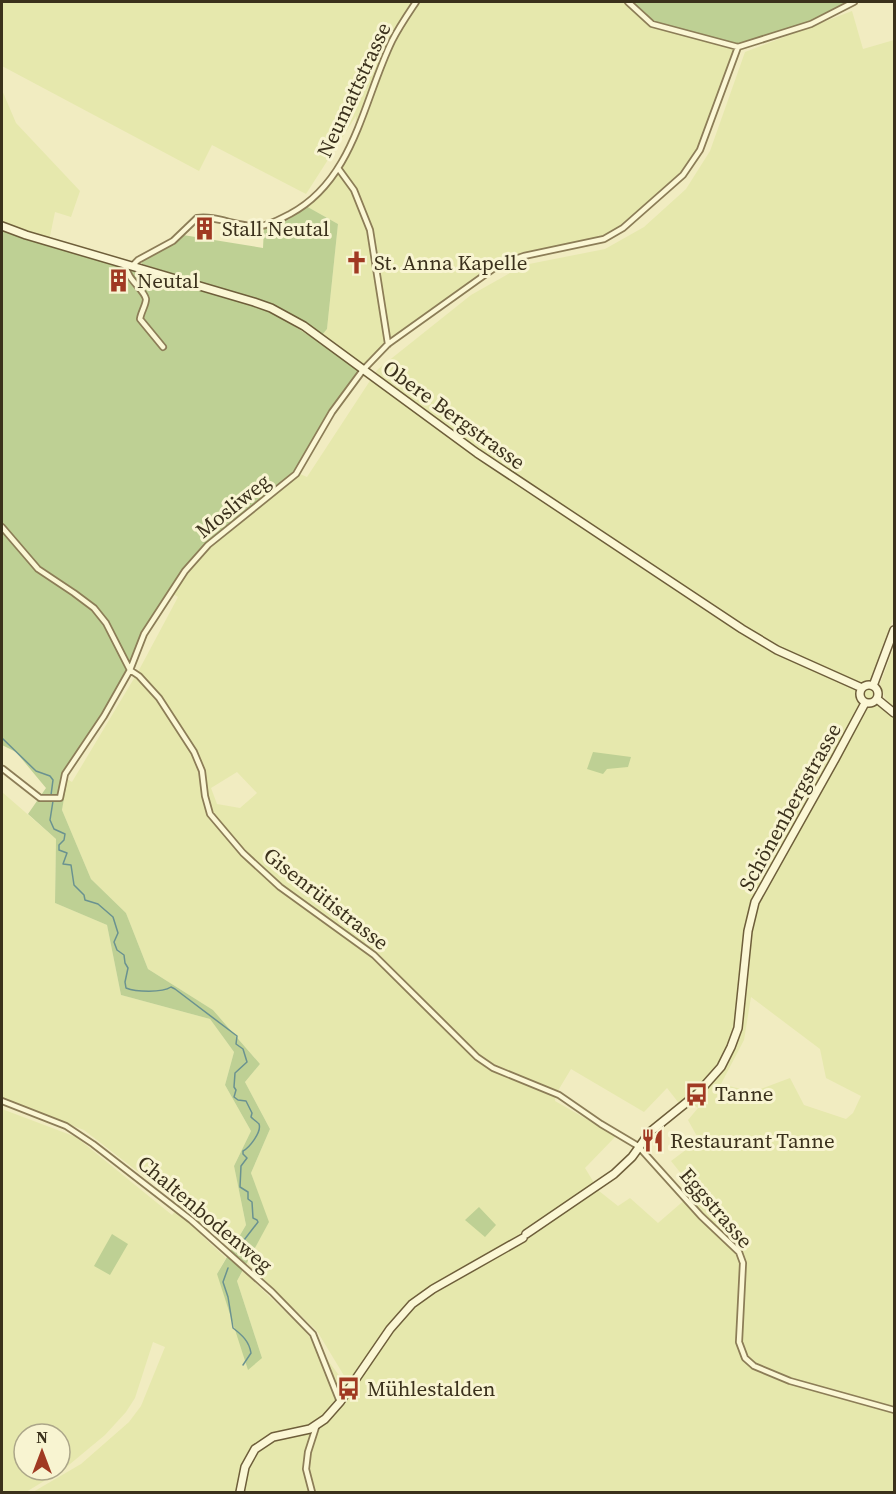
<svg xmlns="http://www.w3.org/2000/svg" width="896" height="1494" viewBox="0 0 896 1494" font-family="'Source Serif 4',serif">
<rect width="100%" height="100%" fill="#f1ecc1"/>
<path fill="#e6e8ad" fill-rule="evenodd" d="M2 2H628L738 47 693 163 641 214 604 239 500 264 388 344 363 370 322 335 327 329 338 224 306 206 338 168 355 135 356 116 306 194 212 145 199 171 2 66Z
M852 11 863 49 894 40V616L872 675 875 701 894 715V1492H33L81 1464 129 1422 141 1406 165 1347 153 1342 135 1398 126 1412 105 1435 64 1469 26 1492H2V1109L76 1137 172 1215 181 1205 84 1130 2 1100V792L56 839 55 903 107 925 121 995 210 1019 234 1052 225 1085 251 1131 234 1166 246 1225 231 1249 200 1219 201 1235 226 1258 217 1274 262 1358 237 1281 243 1271 304 1330 356 1397 354 1400 357 1397 317 1331 247 1263 268 1222 251 1173 270 1129 245 1082 260 1064 213 1010 148 969 126 913 91 879 62 810 67 779 72 782 139 670 178 597 126 564 218 439 307 477 377 370 471 295 524 265 605 249 644 227 686 189 710 151 745 52ZM237 772 257 793 240 808 217 804 211 788ZM751 997 820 1049 826 1078 861 1096 853 1113 846 1119 804 1105 790 1078 753 1092 721 1084 744 1040ZM571 1069 644 1112 667 1088 678 1102 694 1105 698 1108 688 1120 699 1140 671 1161 695 1191 658 1223 630 1198 618 1206 599 1191 585 1168 616 1136 555 1101 556 1094ZM24 1434H60V1470H24Z
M2 90 16 123 80 191 71 217 55 212 49 241 2 225Z
M894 647V708L885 698 880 684Z"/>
<path fill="#bed094" d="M628 2H846L809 22 738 47 652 24Z
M306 206 338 224 327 329 322 335 298 318 261 301 142 264V261L145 258 183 235 263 248 264 228 282 222Z
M2 225 272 312 363 370 296 474 208 545 185 571 144 634 130 670 69 770 62 810 91 879 126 913 148 969 213 1010 260 1064 245 1082 270 1129 251 1173 269 1222 237 1281 262 1358 248 1370 217 1274 246 1225 234 1166 251 1131 225 1085 234 1052 210 1019 121 995 107 925 55 903 56 839 28 814 46 788 16 752 2 745Z
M593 752 631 757 628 767 607 769 603 774 587 769Z
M479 1207 496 1225 485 1237 465 1220Z
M112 1234 128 1244 110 1275 94 1266Z"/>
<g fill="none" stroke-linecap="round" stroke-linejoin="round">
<path stroke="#6a9290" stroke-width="1.5" d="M2 738 36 771 50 776 53 780 51 795 53 801 50 820 54 829 65 834 64 840 59 845V850L67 853 63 864 71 865 74 885 84 895 85 900 98 904 113 917 118 933 114 942 117 950 124 955 125 963 128 968 125 982 126 988C136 992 162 993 171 987L175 989 237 1036 236 1044 243 1049 247 1062 235 1073 234 1087 236 1090 234 1097 238 1100 246 1101 252 1113 251 1117C252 1118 258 1123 259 1124 262 1132 249 1148 243 1151V1154L247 1158 241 1166 240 1187 248 1192V1199L252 1202 253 1218 257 1220 258 1222 241 1244
M228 1268 223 1282 228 1297 233 1328C242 1335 249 1341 251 1353L243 1365"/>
<defs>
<path id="street" d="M628 2 652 24 738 47 811 24 854 2
M338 168 354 190 370 230 388 344
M125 264C127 280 144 289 146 299 146 305 141 312 140 319L163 347
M132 266 138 260 173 241 197 218C217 215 239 228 260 226 271 225 280 219 290 214 354 180 363 101 392 41 399 27 408 14 416 2
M2 527 38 569 74 593 94 608 106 623 130 670 139 676 159 698 194 752 202 771 205 796 210 814 243 853 280 887 374 955 477 1057 493 1068 559 1095 601 1124 638 1146 701 1216 739 1252 743 1263 739 1342 745 1358 754 1366 790 1381 894 1410
M3 769 40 798H60L65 774 104 716 130 670 144 634 185 571 208 545 296 474 332 412 363 370 388 344 500 264 524 256 604 239 623 228 683 175 700 150 738 47
M2 1101 66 1126 93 1144 191 1220 272 1292 313 1334 340 1402
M312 1492 306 1469 308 1452 316 1427"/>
<path id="secondary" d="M2 226 26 235 254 302 271 308 304 326 477 453 742 629 777 650 862 688
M860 694a9 9 0 1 1 18 0a9 9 0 1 1-18 0Z
M873 686 894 630
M877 699 894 713
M526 1234 614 1174 632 1157 650 1132 697 1094 721 1067 731 1047 738 1028 748 931 755 902 835 759 865 703
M240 1492 245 1467 255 1449 273 1437 310 1429 325 1419 340 1402 390 1329 412 1304 433 1289 523 1238"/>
</defs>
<use href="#street" stroke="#8c7d57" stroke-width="8"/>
<use href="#secondary" stroke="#6e5e3a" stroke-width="10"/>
<use href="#street" stroke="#fbf7d5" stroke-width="4.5"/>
<use href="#secondary" stroke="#fbf7d5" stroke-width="7"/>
</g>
<defs>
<symbol id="building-bare" viewBox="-9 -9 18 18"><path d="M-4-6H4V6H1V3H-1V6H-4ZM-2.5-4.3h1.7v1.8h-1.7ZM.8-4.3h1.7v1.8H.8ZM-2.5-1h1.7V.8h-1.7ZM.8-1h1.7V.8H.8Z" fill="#a03922" stroke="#f8f4d1" stroke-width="2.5" paint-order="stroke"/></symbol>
<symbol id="church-bare" viewBox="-9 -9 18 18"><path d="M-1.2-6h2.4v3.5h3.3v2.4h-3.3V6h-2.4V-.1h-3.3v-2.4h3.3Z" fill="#a03922" stroke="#f8f4d1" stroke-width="2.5" paint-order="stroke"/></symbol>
<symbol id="bus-bare" viewBox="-9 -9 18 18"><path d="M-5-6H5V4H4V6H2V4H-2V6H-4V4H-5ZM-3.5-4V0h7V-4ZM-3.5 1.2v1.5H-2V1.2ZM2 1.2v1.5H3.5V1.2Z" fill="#a03922" stroke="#f8f4d1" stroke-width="2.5" paint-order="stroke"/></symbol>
<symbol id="restaurant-bare" viewBox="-9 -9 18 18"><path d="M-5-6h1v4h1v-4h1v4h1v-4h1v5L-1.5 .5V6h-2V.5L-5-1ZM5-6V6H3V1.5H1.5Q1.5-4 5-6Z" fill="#a03922" stroke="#f8f4d1" stroke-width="2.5" paint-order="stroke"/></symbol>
</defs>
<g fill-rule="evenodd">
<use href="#building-bare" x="188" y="212" width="33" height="33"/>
<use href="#church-bare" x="340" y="246" width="33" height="33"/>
<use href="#building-bare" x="102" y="264" width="33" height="33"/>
<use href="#bus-bare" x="680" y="1078" width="33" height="33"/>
<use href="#restaurant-bare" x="636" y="1124" width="33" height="33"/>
<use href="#bus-bare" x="332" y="1372" width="33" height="33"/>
</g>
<g text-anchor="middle" stroke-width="6" stroke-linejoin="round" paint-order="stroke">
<g font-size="21" fill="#3b311c" stroke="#f8f4d1">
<text transform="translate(354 90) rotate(-65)" y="7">Neumattstrasse</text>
<text transform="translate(454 415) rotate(36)" y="7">Obere Bergstrasse</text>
<text transform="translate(233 506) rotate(-39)" y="7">Mosliweg</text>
<text transform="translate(790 807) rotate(-61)" y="7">Schönenbergstrasse</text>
<text transform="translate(326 899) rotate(38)" y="7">Gisenrütistrasse</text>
<text transform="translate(716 1208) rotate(49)" y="7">Eggstrasse</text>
<text transform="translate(205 1214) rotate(40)" y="7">Chaltenbodenweg</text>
</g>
<g font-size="21" fill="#3b311c" stroke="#f8f4d1" text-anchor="start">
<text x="222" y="236">Stall Neutal</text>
<text x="374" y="270">St. Anna Kapelle</text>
<text x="137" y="288">Neutal</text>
<text x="715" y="1101">Tanne</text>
<text x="670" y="1148">Restaurant Tanne</text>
<text x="367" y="1396">Mühlestalden</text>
</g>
</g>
<rect width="896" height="1494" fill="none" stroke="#3b311c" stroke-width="6"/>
<g transform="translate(42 1452)"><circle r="28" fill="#f8f4d1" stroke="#aca689" stroke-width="1.5"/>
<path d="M0-4.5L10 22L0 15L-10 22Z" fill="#a03922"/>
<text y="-9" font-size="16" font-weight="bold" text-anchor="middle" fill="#3b311c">N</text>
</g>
</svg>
